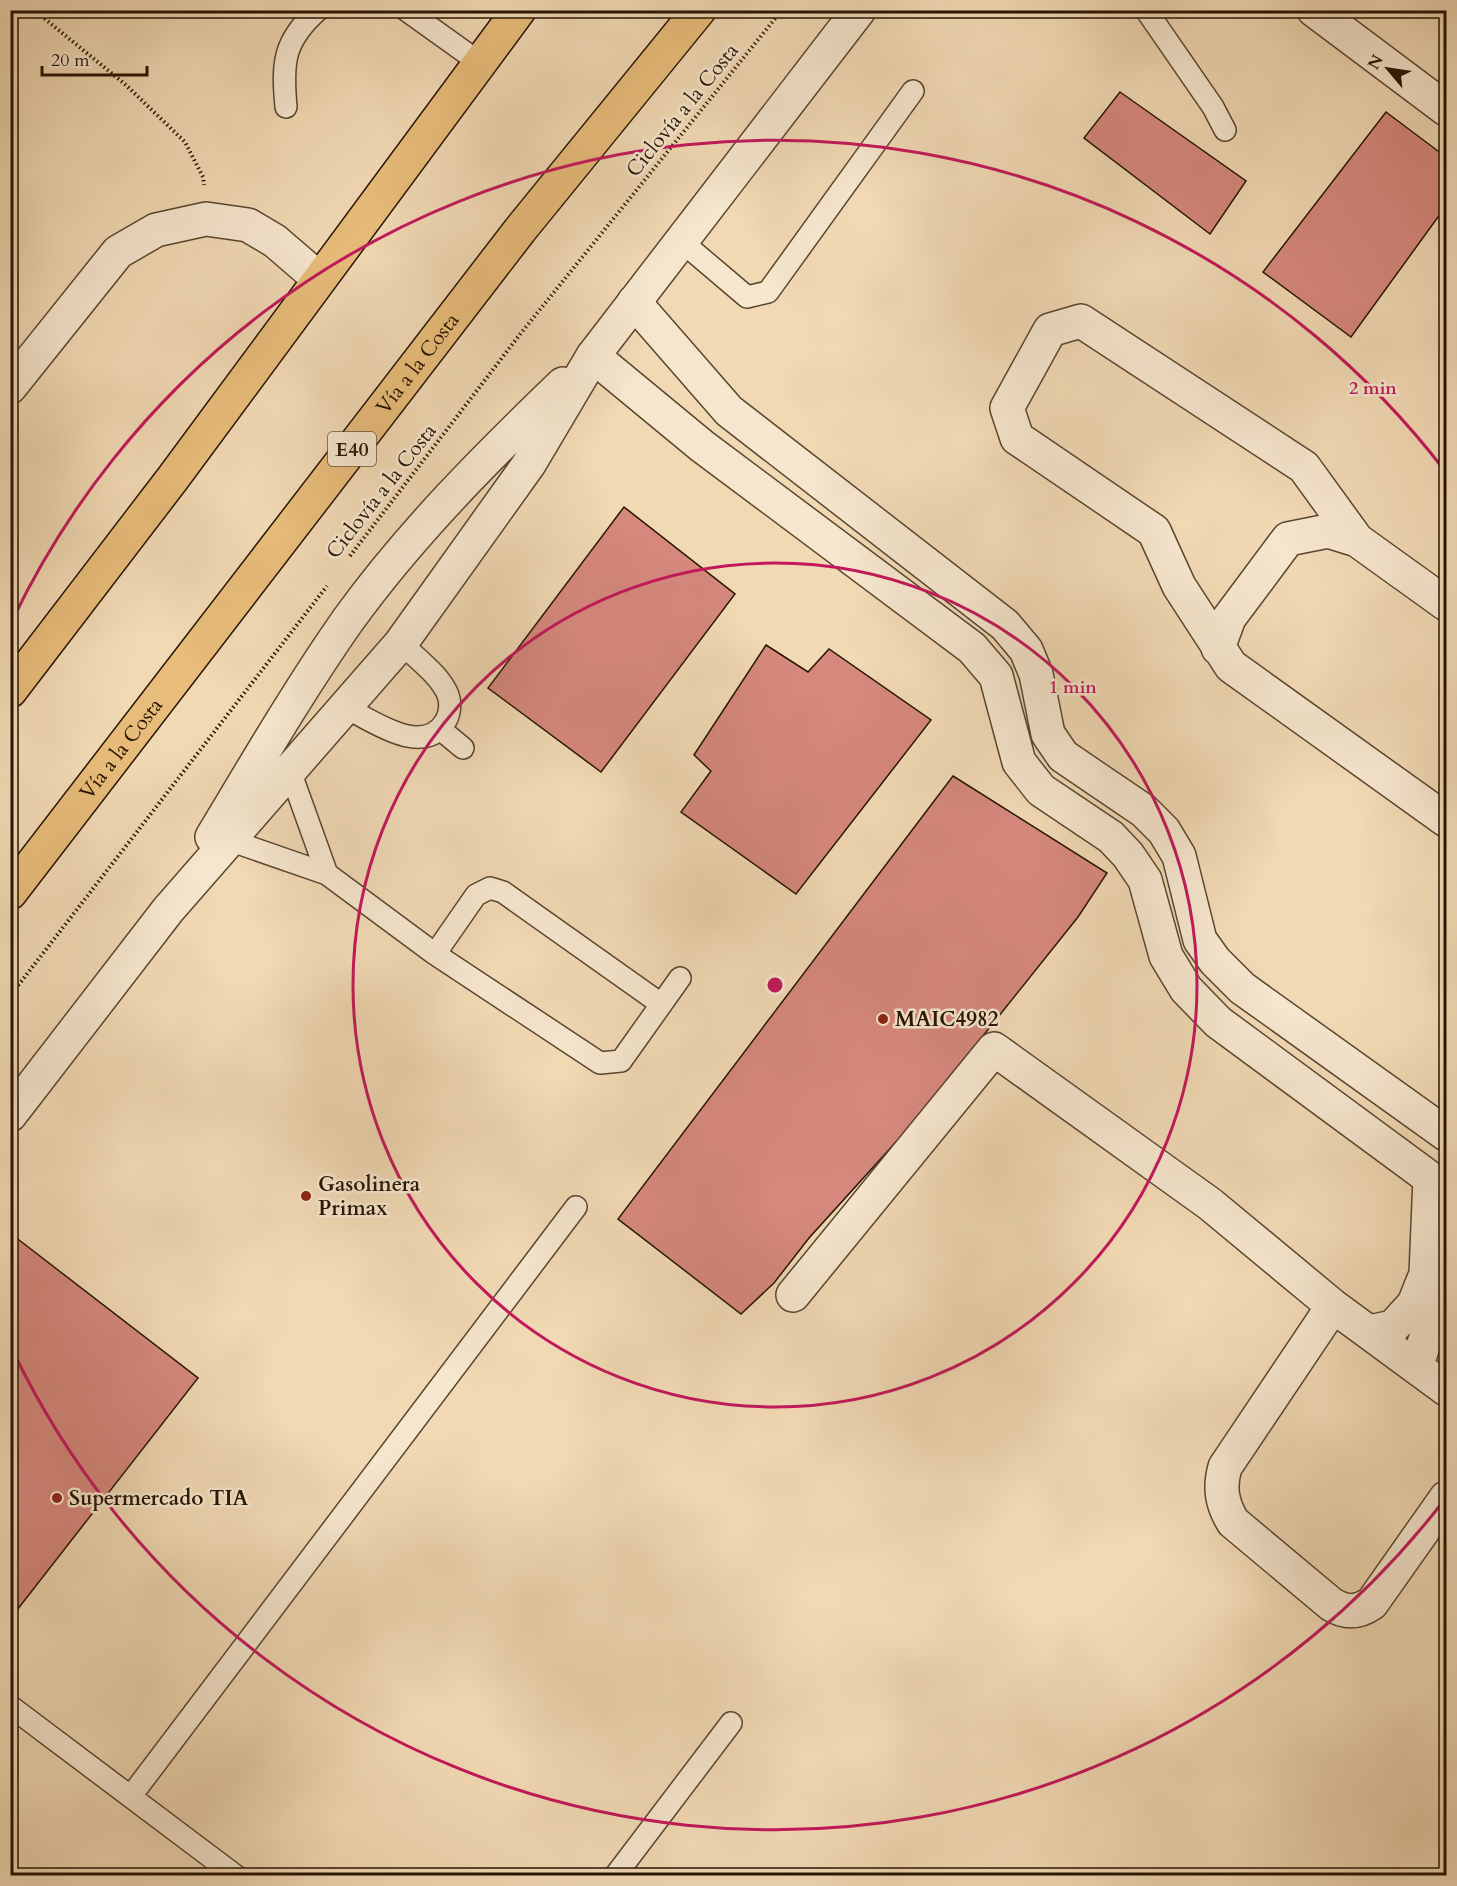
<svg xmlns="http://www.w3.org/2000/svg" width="1457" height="1886" viewBox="0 0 1457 1886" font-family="Cardo,serif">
<rect width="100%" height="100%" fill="#f1d9b4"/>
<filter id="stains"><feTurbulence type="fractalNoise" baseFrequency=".00333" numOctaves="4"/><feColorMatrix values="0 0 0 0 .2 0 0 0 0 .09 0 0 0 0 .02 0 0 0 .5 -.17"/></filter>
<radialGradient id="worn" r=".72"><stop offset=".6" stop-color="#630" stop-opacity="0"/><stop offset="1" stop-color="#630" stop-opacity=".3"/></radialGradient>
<path fill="#d6887d" stroke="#261403" stroke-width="1.5" d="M1120 92 1246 181 1210 234 1084 138Z
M1386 112 1446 157V206L1351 337 1263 272Z
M624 507 735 594 601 772 488 688Z
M766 645 808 672 829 649 931 720 796 894 681 812 711 771 694 755Z
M953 776 1107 873 1078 917 915 1121 809 1238 774 1283 741 1314 618 1219Z
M10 1233 198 1378 10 1619Z"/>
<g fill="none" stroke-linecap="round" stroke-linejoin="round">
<defs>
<path id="service" d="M406 10 480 63
M1146 10 1213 107 1225 130
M286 107C282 63 283 41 318 10
M681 241 747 297 768 292 913 91
M345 707C371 720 423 758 445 722 450 715 451 703 448 695 440 675 416 658 401 643
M440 729 463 748
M290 771 327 874
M229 840 327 874 435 954 600 1063 621 1061 680 978
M435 954 476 895 490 888 503 892 661 1004
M10 1706 236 1876
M131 1796 576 1207
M615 1876 731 1723"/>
<path id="minor" d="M1314 10 1446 109
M634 302 729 411 1005 625 1026 650 1036 674 1048 734 1063 756 1144 811 1164 831 1179 856 1200 940 1215 961 1242 988 1446 1134
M593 356 702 446 972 648 996 676 1019 762 1041 790 1111 837 1128 855 1145 880 1166 956 1186 989 1218 1022 1446 1190
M10 387 118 252 156 230 206 219 248 225 275 241 319 279
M1357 540 1304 467 1081 321 1050 330 1007 408 1017 438 1154 531 1179 586 1231 666 1446 820
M1218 648 1229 618 1288 539 1328 531 1357 540 1446 604
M793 1295 994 1049 1210 1204 1333 1306 1446 1389
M1333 1306 1225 1467C1219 1488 1222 1504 1233 1522L1331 1604C1345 1613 1358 1613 1372 1603L1446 1498
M1369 1332 1393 1327 1414 1304 1426 1274 1430 1178
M1416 1367 1433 1317 1446 1299"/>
<path id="tertiary" d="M212 837C256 764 299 690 348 620 410 534 487 457 563 384
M10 1115 168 910 401 643 529 464 593 356 859 10"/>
<g id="trunk">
<path d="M10 691 173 478 519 10"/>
<path id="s1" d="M10 893 520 230 699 10"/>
</g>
</defs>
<use href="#service" stroke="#59452f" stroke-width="24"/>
<use href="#minor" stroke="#59452f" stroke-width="36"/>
<use href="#tertiary" stroke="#59452f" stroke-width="36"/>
<use href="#trunk" stroke="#261403" stroke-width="36"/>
<path stroke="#261403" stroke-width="4" stroke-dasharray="1.5 3" stroke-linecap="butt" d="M34 10 126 85 185 142 203 177 204 185
M350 556 521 333 782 10
M10 996 327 586"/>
<use href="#service" stroke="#f6e6ce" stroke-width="21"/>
<use href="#minor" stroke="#f6e6ce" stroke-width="33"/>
<use href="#tertiary" stroke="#f6e6ce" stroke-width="33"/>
<use href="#trunk" stroke="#e8bc7a" stroke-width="33"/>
</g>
<g fill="none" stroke="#c2185b" stroke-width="3">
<circle cx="775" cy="985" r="422"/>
<path d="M1445 1499A845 845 0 0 1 12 1349M12 621A845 845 0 0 1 1445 471"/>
</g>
<g fill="#8f2418" stroke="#f6e6ce" stroke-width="2">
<circle cx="883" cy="1019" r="6"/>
<circle cx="306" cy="1196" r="6"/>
<circle cx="57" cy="1498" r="6"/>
</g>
<g text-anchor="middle" stroke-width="5" stroke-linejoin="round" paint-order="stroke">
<rect fill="#f6e6ce" stroke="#645340" stroke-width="1.5" x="328" y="432" width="48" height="34" rx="4.5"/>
<g font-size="20" font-weight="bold" fill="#261403">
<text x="352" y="456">E40</text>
</g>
<g font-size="21" fill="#261403" stroke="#f6e6ce">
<text transform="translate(682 110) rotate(-51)" y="7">Ciclovía a la Costa</text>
<text dy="7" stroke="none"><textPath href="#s1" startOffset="668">Vía a la Costa</textPath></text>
<text transform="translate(381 491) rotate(-52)" y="7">Ciclovía a la Costa</text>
<text dy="7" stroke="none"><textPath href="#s1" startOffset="182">Vía a la Costa</textPath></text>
</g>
<g font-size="21" font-weight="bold" fill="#261403" stroke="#f6e6ce" text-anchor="start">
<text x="895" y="1026">MAIC4982</text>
<text x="318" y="1191">Gasolinera<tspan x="318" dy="24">Primax</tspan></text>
<text x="69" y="1505">Supermercado TIA</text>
</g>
</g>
<circle cx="775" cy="985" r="9" fill="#c2185b" stroke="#f6e6ce" stroke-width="3"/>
<g font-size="18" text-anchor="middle" font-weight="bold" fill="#c2185b" stroke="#f6e6ce" stroke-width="5" stroke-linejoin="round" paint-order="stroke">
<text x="1373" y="394">2 min</text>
<text x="1073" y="693">1 min</text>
</g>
<rect width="1457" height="1886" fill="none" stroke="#f1d9b4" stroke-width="36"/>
<rect x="12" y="12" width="1433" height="1862" fill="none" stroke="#261403" stroke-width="3"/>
<rect x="18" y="18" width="1421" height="1850" fill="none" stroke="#261403" stroke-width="1.5"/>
<g transform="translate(1388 69) rotate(299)" stroke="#f6e6ce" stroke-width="4.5" paint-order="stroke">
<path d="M0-4.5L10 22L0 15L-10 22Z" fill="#261403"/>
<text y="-9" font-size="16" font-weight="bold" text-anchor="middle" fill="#261403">N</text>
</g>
<path d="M42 66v9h105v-9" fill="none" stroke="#261403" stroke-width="3"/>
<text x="51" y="66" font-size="18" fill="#261403" stroke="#f6e6ce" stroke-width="4.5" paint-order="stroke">20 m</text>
<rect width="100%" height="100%" filter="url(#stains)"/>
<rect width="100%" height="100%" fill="url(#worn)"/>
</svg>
